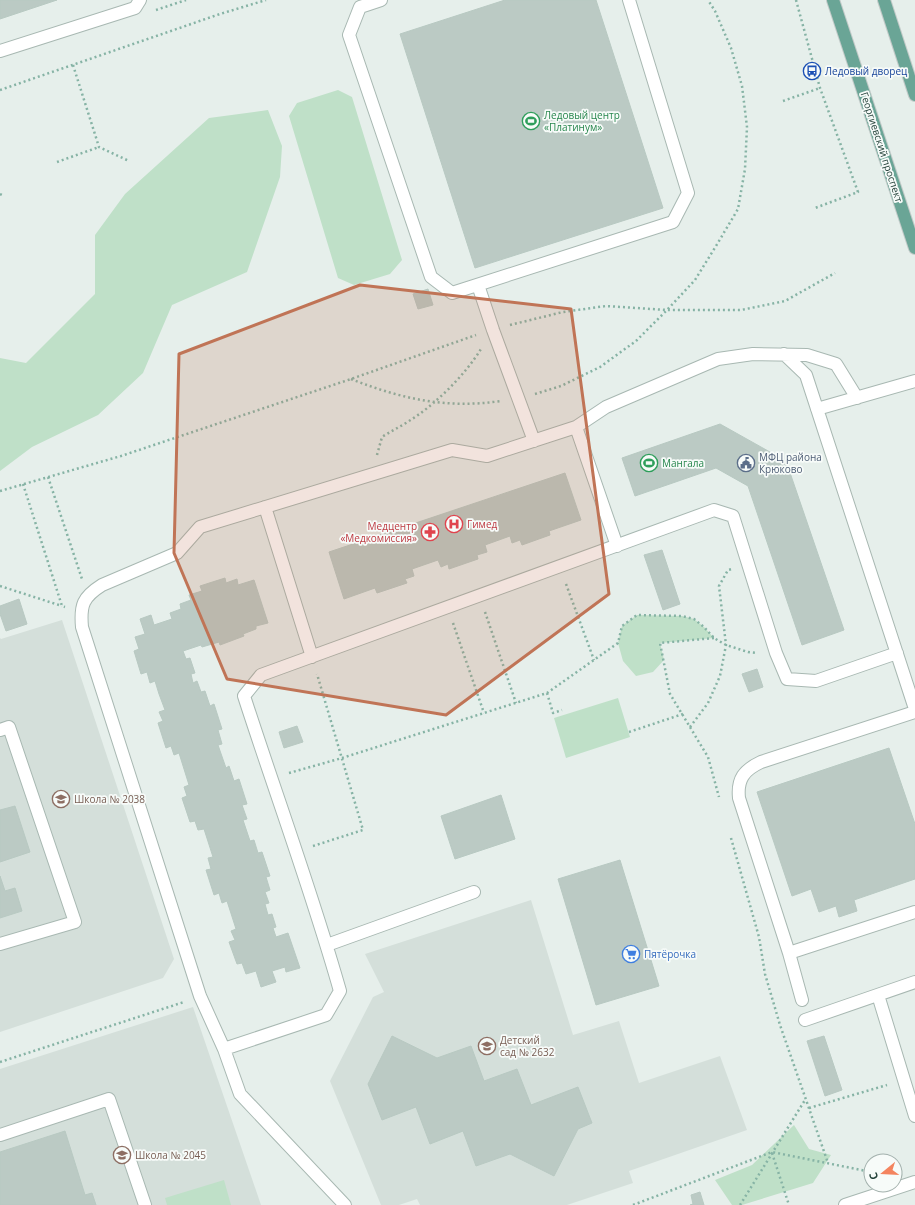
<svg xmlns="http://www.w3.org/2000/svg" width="915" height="1205" viewBox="0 0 915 1205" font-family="'Open Sans',sans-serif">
<rect width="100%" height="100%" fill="#e6efeb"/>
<path fill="#d4dfda" d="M62 620 174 959 163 978 0 1032V638L1 639Z
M531 900 573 1035 619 1021 639 1083 720 1056 747 1130 629 1171 633 1183 567 1205H420L417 1199 399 1205H381L330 1081 373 997 384 992 365 954Z
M193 1007 261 1205H0V1069Z"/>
<path fill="#bfe0c8" d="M338 90 352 97 402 260 390 274 354 285 338 278 289 116 297 103Z
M268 110 282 146 280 177 247 272 172 305 143 373 98 415 32 447 0 471V358L26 363 95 294V235L125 194 209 118Z
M637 615 682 616 694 619 704 627 714 638 660 643 664 660 653 672 636 676 623 661 618 643 622 626Z
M618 698 630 737 566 758 554 718Z
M794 1125 809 1149 831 1155 813 1183 742 1205H732L715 1180 752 1165Z
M224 1180 231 1205H167L165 1198Z"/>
<path fill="#bbcac4" stroke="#b8c9c2" d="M0 0H57L0 19Z
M505 0H596L663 208 475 268 400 34Z
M428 289 433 305 418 309 413 294Z
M720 424 786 461 844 630 802 645 748 486 716 468 635 496 622 458Z
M565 473 581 520 549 531 550 535 522 545 520 540 512 543 510 536 485 545 487 552 477 555 478 559 449 569 448 564 441 567 438 560 412 569 414 576 405 579 407 583 377 593 375 588 344 599 329 552Z
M662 550 680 604 663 610 644 555Z
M225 578 226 583 237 579 238 585 254 580 268 623 256 626V629L243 634 244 636 220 645 219 642 202 647 201 645 183 651 186 659 190 658 195 673 191 674 193 683 197 681 201 692 205 691 210 706 214 704 222 729 218 730 222 744 218 745 226 768 229 766 234 781 239 779 247 804 242 805 247 819 243 820 250 841 254 840 258 853 262 852 270 876 266 877 270 890 265 892 269 903 265 904 268 915 272 914 276 927 273 928 276 937 288 933 300 968 286 972 285 967 272 971 276 982 261 987 256 971 246 974 242 963 237 964 229 942 235 940 231 931 236 929 227 901 222 903 219 893 214 895 206 870 211 869 208 858 213 857 204 829 198 830 195 821 190 822 182 798 187 796 184 787 189 785 179 753 174 755 171 746 166 748 158 723 163 721 159 712 165 710 159 694 155 681 150 683 147 672 141 674 134 651 139 649 135 637 145 634 140 619 151 615 154 625 172 619 170 613 181 609 180 604 191 600 189 595 202 591 200 586Z
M19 599 27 624 6 631 0 614V606Z
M757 669 763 687 749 692 742 674Z
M297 726 303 742 284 748 279 732Z
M889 748 915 824V879L854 900 857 911 839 917 836 906 819 912 811 889 792 896 757 792Z
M501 795 515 839 455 859 441 816Z
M15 806 30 852 0 862V810Z
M620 860 659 986 596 1005 558 879Z
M0 876 5 891 15 888 22 911 0 918Z
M392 1036 437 1058 471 1046 484 1081 517 1069 531 1105 578 1087 592 1123 578 1129 554 1176 510 1154 476 1166 463 1131 430 1144 416 1107 382 1120 368 1084Z
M824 1036 842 1090 825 1096 807 1041Z
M65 1131 85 1195 92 1193 96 1205H0V1152Z
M700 1192 704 1205H690L693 1204 691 1195Z"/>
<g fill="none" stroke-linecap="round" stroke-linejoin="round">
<defs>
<path id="lane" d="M381 0 360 7 349 35 431 277 452 293 673 222 688 193 629 0
M0 51 135 8 140 0
M478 285 493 330 534 441
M784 354 806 375 915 709
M817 409 915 381
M576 427 617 546
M265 507 312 657
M0 730 9 727 75 922 0 944
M327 945 474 892
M789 953 915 912
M878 995 915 1116
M802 1000 789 953 739 798C737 779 744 770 761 762L915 712
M805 1020 915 982
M224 1049 326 1015 340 991C312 892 276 795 244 696L261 675 714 510 733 516 776 653 787 679 816 681 897 653
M0 1135 109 1099 145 1205
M345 1205 240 1094 224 1049 200 996 82 627C80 605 83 597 102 585L177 553 200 527 452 450 487 456 576 427 606 407 718 359 753 354 807 355 836 364 857 398
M845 1205 915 1182"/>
<path id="primary" d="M833 0 915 248
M884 0 915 95"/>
</defs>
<use href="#lane" stroke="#a8b8b2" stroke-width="14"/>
<use href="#primary" stroke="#c2cac8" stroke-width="14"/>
<path stroke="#86b3a5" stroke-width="2.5" stroke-dasharray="2 3" stroke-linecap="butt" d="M796 0 820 88 858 192 815 208
M156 10 186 0
M73 65 99 147 129 161
M0 90 220 14 266 0
M783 101 820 88
M57 162 99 147
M0 194 2 195
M510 325 563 312 606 306 667 310H741L785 301 835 273
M351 379C402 399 446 409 501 401
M535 394 561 386 600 367 636 341 667 310 695 280 716 246 738 209 745 169 747 127 742 86 731 48 715 11 708 0
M377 455 382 437C391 431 400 427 409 421 435 405 465 375 481 349
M48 477 82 579
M23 484 62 606 65 607
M0 491 121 456 351 379 476 335
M566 584 594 660
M0 586 62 606
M485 612 516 703
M453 623 484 713
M714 638 660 643 670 694 708 757 719 797
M547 693 553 713 562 710
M690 727 708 703 720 676 726 645 719 586 728 570 732 569
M629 732 683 714
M289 773 342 758 547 693 618 643 622 626 637 615 682 616 694 619 704 627 714 638 726 645 748 652 757 653
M731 838 759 937 765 974 780 1025 828 1163
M313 846 363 830 317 674
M0 1062 184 1002
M809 1108 887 1085
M772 1153 789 1205
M633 1205 772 1152 871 1172
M740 1205 805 1100"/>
<use href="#lane" stroke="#fff" stroke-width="12"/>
<use href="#primary" stroke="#6aa596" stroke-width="12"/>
</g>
<path fill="#c07456" fill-opacity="0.2" stroke="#c07456" stroke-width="3" stroke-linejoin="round" d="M360 285 571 309 609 594 446 715 227 679 174 553 179 354Z"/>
<defs>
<symbol id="bus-ring" viewBox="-11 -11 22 22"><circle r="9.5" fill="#f7fbf9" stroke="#1a4fb4" stroke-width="1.5"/><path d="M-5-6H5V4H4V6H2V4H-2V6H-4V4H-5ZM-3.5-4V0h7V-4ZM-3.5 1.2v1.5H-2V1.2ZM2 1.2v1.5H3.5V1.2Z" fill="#1a4fb4"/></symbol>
<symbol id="stadium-ring" viewBox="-11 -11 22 22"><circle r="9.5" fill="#f7fbf9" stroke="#2e9e5b" stroke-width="1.5"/><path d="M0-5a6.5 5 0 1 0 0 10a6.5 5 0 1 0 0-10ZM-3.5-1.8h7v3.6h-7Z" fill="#2e9e5b"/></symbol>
<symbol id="civic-ring" viewBox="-11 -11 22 22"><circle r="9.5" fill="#f7fbf9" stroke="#5c6f8a" stroke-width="1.5"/><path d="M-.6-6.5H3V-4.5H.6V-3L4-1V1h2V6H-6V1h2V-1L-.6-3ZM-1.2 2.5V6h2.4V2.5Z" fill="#5c6f8a"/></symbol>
<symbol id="hospital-ring" viewBox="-11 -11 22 22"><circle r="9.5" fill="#f7fbf9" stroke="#e0444e" stroke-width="1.5"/><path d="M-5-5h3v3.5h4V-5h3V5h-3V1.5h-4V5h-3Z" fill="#e0444e"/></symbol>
<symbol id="pharmacy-ring" viewBox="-11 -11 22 22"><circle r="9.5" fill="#f7fbf9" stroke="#e0444e" stroke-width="1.5"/><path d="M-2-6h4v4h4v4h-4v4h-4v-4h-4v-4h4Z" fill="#e0444e"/></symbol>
<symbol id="school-ring" viewBox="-11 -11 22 22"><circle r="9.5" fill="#f7fbf9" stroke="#8d6e63" stroke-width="1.5"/><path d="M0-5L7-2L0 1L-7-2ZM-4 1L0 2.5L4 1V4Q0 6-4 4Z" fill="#8d6e63"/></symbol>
<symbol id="supermarket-ring" viewBox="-11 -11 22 22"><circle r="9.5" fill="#f7fbf9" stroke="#3f7fe0" stroke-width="1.5"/><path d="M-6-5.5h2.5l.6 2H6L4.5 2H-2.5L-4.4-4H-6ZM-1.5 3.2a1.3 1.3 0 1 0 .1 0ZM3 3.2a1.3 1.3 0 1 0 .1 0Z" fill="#3f7fe0"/></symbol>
</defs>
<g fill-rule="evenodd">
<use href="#bus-ring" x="802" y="61" width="20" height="20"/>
<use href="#stadium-ring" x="521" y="111" width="20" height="20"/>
<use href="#stadium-ring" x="639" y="453" width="20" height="20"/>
<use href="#civic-ring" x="736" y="453" width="20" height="20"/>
<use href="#hospital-ring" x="444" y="514" width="20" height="20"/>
<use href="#pharmacy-ring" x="420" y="522" width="20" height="20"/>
<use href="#school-ring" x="51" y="789" width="20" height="20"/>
<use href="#supermarket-ring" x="621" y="944" width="20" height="20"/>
<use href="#school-ring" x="477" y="1036" width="20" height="20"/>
<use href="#school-ring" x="112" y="1145" width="20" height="20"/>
</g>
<g text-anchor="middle" stroke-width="3.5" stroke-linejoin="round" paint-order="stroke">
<g font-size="10" fill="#164399" stroke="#f7fbf9" text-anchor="start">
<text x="825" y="75">Ледовый дворец</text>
</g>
<g font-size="10" fill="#27864d" stroke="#f7fbf9" text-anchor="start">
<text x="544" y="119">Ледовый центр<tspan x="544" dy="12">«Платинум»</tspan></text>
<text x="662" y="467">Мангала</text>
</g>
<g font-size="10" fill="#24423a" stroke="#f7fbf9">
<text transform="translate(882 147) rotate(72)" y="4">Георгиевский проспект</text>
</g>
<g font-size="10" fill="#4e5e75" stroke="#f7fbf9" text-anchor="start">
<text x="759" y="461">МФЦ района<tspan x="759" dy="12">Крюково</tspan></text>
</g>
<g font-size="10" fill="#be3a42" stroke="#f7fbf9" text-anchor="start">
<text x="467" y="528">Гимед</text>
<text x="417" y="530" text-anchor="end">Медцентр<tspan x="417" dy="12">«Медкомиссия»</tspan></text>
</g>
<g font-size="10" fill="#785e54" stroke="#f7fbf9" text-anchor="start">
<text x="74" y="803">Школа № 2038</text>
<text x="500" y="1044">Детский<tspan x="500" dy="12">сад № 2632</tspan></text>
<text x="135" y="1159">Школа № 2045</text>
</g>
<g font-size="10" fill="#366cbe" stroke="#f7fbf9" text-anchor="start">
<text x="644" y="958">Пятёрочка</text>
</g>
</g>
<g transform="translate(883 1173) rotate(252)"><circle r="19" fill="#f7fbf9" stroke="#a3b1ad"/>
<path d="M0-3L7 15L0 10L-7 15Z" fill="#f4845f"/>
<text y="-6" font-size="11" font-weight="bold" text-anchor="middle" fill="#24423a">С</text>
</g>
</svg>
